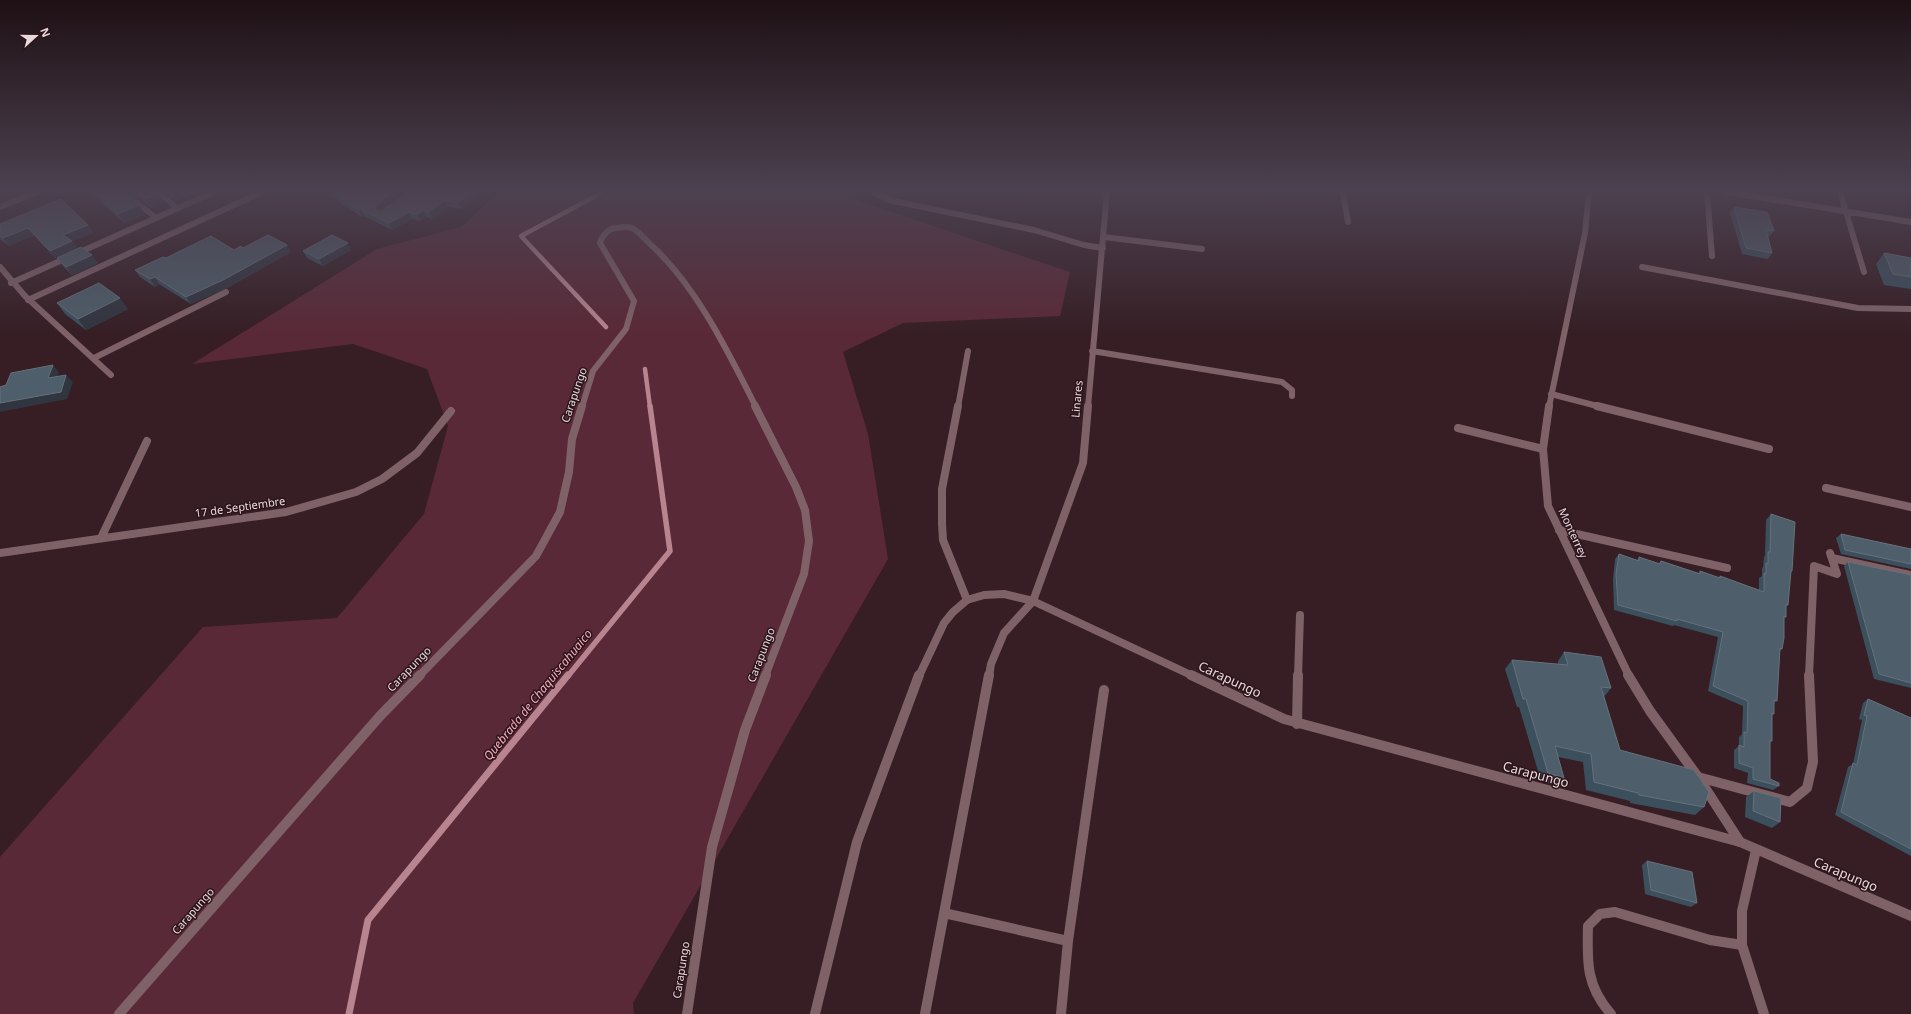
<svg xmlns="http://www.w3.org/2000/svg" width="1911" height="1014" viewBox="0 0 1911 1014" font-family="'Noto Sans',sans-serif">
<rect width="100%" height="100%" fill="#361e24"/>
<path fill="#5a2937" d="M499 192H832L1070 272 1060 316 903 323 843 352 868 434 888 559 633 1003 634 1014H0V857L203 627 337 618 424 514 448 426 427 369 353 344 192 364 377 249 461 227Z"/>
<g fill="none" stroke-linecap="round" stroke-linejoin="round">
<path stroke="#b78490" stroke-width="4.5" d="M603 192 521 236 606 327
M645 369 650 407"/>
<path stroke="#b78490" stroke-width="5.5" d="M568 676 670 551 650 406"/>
<path stroke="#b78490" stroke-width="7" d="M349 1014 368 920 568 675"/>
<path stroke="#7f6268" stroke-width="6" d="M158 192 177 208
M1343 192 1348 222
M136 202 155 217
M1104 237 1202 249
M1642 267 1858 308 1911 309
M28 300 262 192
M1551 394 1601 407"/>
<path stroke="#7f6268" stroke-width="8" d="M1597 406 1769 449
M1458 428 1543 449
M1559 530 1727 568
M1832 558 1911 575
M1298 676 1300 615
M1809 676 1814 566 1837 574 1830 553"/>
<path stroke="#7f6268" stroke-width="10" d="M1297 724 1298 675
M1698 777 1790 802 1807 788 1813 762 1809 675"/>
<path stroke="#7f6268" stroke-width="6" d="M873 192 889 200 1034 230 1084 245 1103 248
M1707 192 1712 256
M1727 192 1911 222
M1840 192 1864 272
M0 207 37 192
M0 267 25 296 111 375
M11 283 214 192
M1092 351 1282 382 1292 390V396
M94 358 226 292
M958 407 968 351
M1088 407 1107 192
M1549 407 1585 233 1589 192"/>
<path stroke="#7f6268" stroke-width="8" d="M958 406 942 489V524L943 540 967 600
M1549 406 1543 449 1548 506 1629 676
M1826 488 1911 507
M101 538 147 441
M0 553 286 512 356 492 382 479 417 453 451 411
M989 676 991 664 1004 633 1033 601 1083 463 1088 406"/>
<path stroke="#7f6268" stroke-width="10" d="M1628 675 1650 711 1698 777 1740 842
M1756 850 1742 911V945L1764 1014
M944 913 1068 941
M925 1014 989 675
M1061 1014 1068 941 1104 690
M1611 1014C1586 986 1587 962 1588 926L1600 914 1615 912 1710 940 1742 945"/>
<path stroke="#7f6268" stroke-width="6" d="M582 407 593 371 626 329 634 301 600 243C602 236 608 228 617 228 622 227 629 226 634 229 640 233 645 239 650 244 696 285 728 352 756 407"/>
<path stroke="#7f6268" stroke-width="8" d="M755 406 796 487 805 510 809 541 804 574 765 676
M419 676 536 556 560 512 569 472 572 439 582 406
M919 676 944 623 953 612 967 600 984 595 1004 594 1033 601 1193 676"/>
<path stroke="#7f6268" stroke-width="10" d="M1191 675 1284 719 1740 842 1911 916
M119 1014 380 716 420 675
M687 1014 712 847 745 730 766 675
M815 1014 857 842 919 675"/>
</g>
<path fill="#3b4f5d" d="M92 192H156L164 203 152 208 139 198H134L132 200 145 215 124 223 94 196Z
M165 192H197L176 201Z
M324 192H395L398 197 379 212H380L408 192 477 195 461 209 448 207 432 219 426 217 420 221 412 219 392 230 364 216 362 217Z
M1734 207 1774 231 1769 237H1768L1772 253 1768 259 1742 254 1730 213Z
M0 224 88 225 93 233 72 241 77 248 55 258 34 235 9 246 0 239Z
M243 248 291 252 227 288 191 304 159 284 155 287 140 277 135 270 166 258 234 250Z
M351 250 323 266 307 258 303 251Z
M1884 253 1911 258V289L1884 285 1876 264Z
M57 258 98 263 72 275 62 265Z
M57 303 128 309 86 330 65 314Z
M1771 514 1792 571 1790 573 1788 605 1786 607V617L1784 619 1782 649 1780 651 1777 701 1774 703V714L1772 716V741L1770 743V779L1779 786 1773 790 1747 783 1748 773 1734 768V750L1739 746V737L1742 734 1743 706 1708 691 1718 637 1674 625 1673 626 1614 610 1613 579 1615 559 1619 554 1637 560 1639 557 1658 564 1661 561 1699 573 1700 571 1719 578 1720 576 1759 590V578L1762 576V568L1763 567 1764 557 1765 555 1766 520Z
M1841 534 1911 549V569L1841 554 1836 538Z
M1848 562 1911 575V688L1874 679 1844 566Z
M1564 652 1611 688 1604 697 1620 750 1704 807 1695 815 1630 803V801L1586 790 1583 762 1558 757 1564 778 1557 786 1541 781 1519 707H1517L1505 669 1512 660 1558 664V661Z
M1868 699 1911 718V856L1835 815 1848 767 1853 764 1862 720 1859 719 1863 703Z
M1754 791 1780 822 1772 828 1745 817 1746 797Z
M1647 861 1697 903 1691 907 1645 894 1642 865Z"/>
<path fill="#313540" d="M125 192H130L134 198 131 201 125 194Z
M170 192H197L176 201Z
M393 192H395L398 197 379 212 376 210V205Z
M470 192H475L477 195 461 209 458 203Z
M158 194 164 203 152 208 146 199Z
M445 200 448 207 432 219 429 212Z
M139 205 145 215 124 223 118 214Z
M361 209 364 216 362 217 359 210Z
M423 210 426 217 420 221 418 214Z
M409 212 412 219 392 230 389 223Z
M88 225 93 233 72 241 77 248 55 258 50 251 63 235Z
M28 228 34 235 9 246 3 238Z
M348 243 351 250 323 266 319 259Z
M287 245 291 252 227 288 191 304 186 297Z
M92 255 98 263 72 275 66 267Z
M155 277 159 284 155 287 150 279Z
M120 298 128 309 86 330 78 319Z
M53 365 59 372 54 386 48 378Z
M66 375 73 382 67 399 0 412V403Z"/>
<path fill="#4e5e6a" stroke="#66717c" d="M94 192H125V194L139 205 118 214Z
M136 192H156L158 194 146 199Z
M331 192H393L376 205V210L380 212 408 192H470L458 203 445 200 429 212 423 210 418 214 409 212 389 223 361 209 359 210Z
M61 199 88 225 63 235 72 241 50 251 28 228 3 238 0 236V224Z
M1734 207 1767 212 1774 231 1766 230 1772 253 1746 248Z
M268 235 287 245 223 280 186 297 155 277 150 279 135 270 163 257 166 258 211 236 234 250 241 246 243 248Z
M332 235 348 243 319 259 303 251Z
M81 247 92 255 66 267 57 258Z
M1884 253 1911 258V277L1893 274Z
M99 283 120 298 78 319 57 303Z
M53 365 48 378 66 375 61 392 0 403V387L6 385 11 373Z
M1771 514 1795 522 1792 571H1791L1788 605 1786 604V617L1784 616V638L1782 649 1780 648 1777 701 1774 700V714L1772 713V741L1770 740V779L1779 783V786L1753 779V768L1739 763V745L1744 747V732L1747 733 1748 701 1713 686 1723 632 1677 619V621L1618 605 1616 574 1619 554 1639 561V557L1660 564 1661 561 1700 574V571L1720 578V576L1764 592V573L1766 574V563L1768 564V552H1770Z
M1841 534 1911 549V564L1845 550Z
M1848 562 1911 575V683L1879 674Z
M1564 652 1601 657 1611 688 1601 687 1620 750 1694 770 1709 792 1704 807 1639 795 1638 793 1594 782 1591 754 1555 746 1564 778 1548 773 1526 699H1523L1512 660 1568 665Z
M1868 699 1911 718V849L1841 812 1853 763 1857 765 1867 716 1864 715Z
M1754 791 1781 798 1780 822 1753 811Z
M1647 861 1692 872 1697 903 1651 890Z"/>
<linearGradient id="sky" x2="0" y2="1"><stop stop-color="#1e1014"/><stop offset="0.57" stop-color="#4c4150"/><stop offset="1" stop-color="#4c4150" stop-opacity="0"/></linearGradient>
<rect width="1911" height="334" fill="url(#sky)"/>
<g text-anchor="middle" stroke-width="3" stroke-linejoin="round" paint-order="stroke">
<g font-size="11" fill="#e9d8dc" stroke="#2b151b">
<text transform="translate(574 395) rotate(-71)" y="4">Carapungo</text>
<text transform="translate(1077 399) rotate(-85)" y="4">Linares</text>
<text transform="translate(240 507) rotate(-8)" y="4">17 de Septiembre</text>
<text transform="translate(1573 533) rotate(65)" y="4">Monterrey</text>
<text transform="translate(761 655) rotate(-69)" y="4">Carapungo</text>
<text transform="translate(409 669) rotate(-46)" y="4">Carapungo</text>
<text transform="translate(193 911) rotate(-49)" y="4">Carapungo</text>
<text transform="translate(681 970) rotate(-81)" y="4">Carapungo</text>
</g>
<g font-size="12" font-style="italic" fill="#f8abbd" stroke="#2b151b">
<text transform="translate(538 695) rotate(-51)" y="4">Quebrada de Chaquiscahuaico</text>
</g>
<g font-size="13" fill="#e9d8dc" stroke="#2b151b">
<text transform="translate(1230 679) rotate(25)" y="5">Carapungo</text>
<text transform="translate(1536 774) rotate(15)" y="5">Carapungo</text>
<text transform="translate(1846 874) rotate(23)" y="5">Carapungo</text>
</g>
</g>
<g transform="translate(36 36) rotate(69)" stroke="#2b151b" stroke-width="3" paint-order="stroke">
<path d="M0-3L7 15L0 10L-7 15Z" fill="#e9d8dc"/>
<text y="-6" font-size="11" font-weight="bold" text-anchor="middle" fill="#e9d8dc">N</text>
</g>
</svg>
